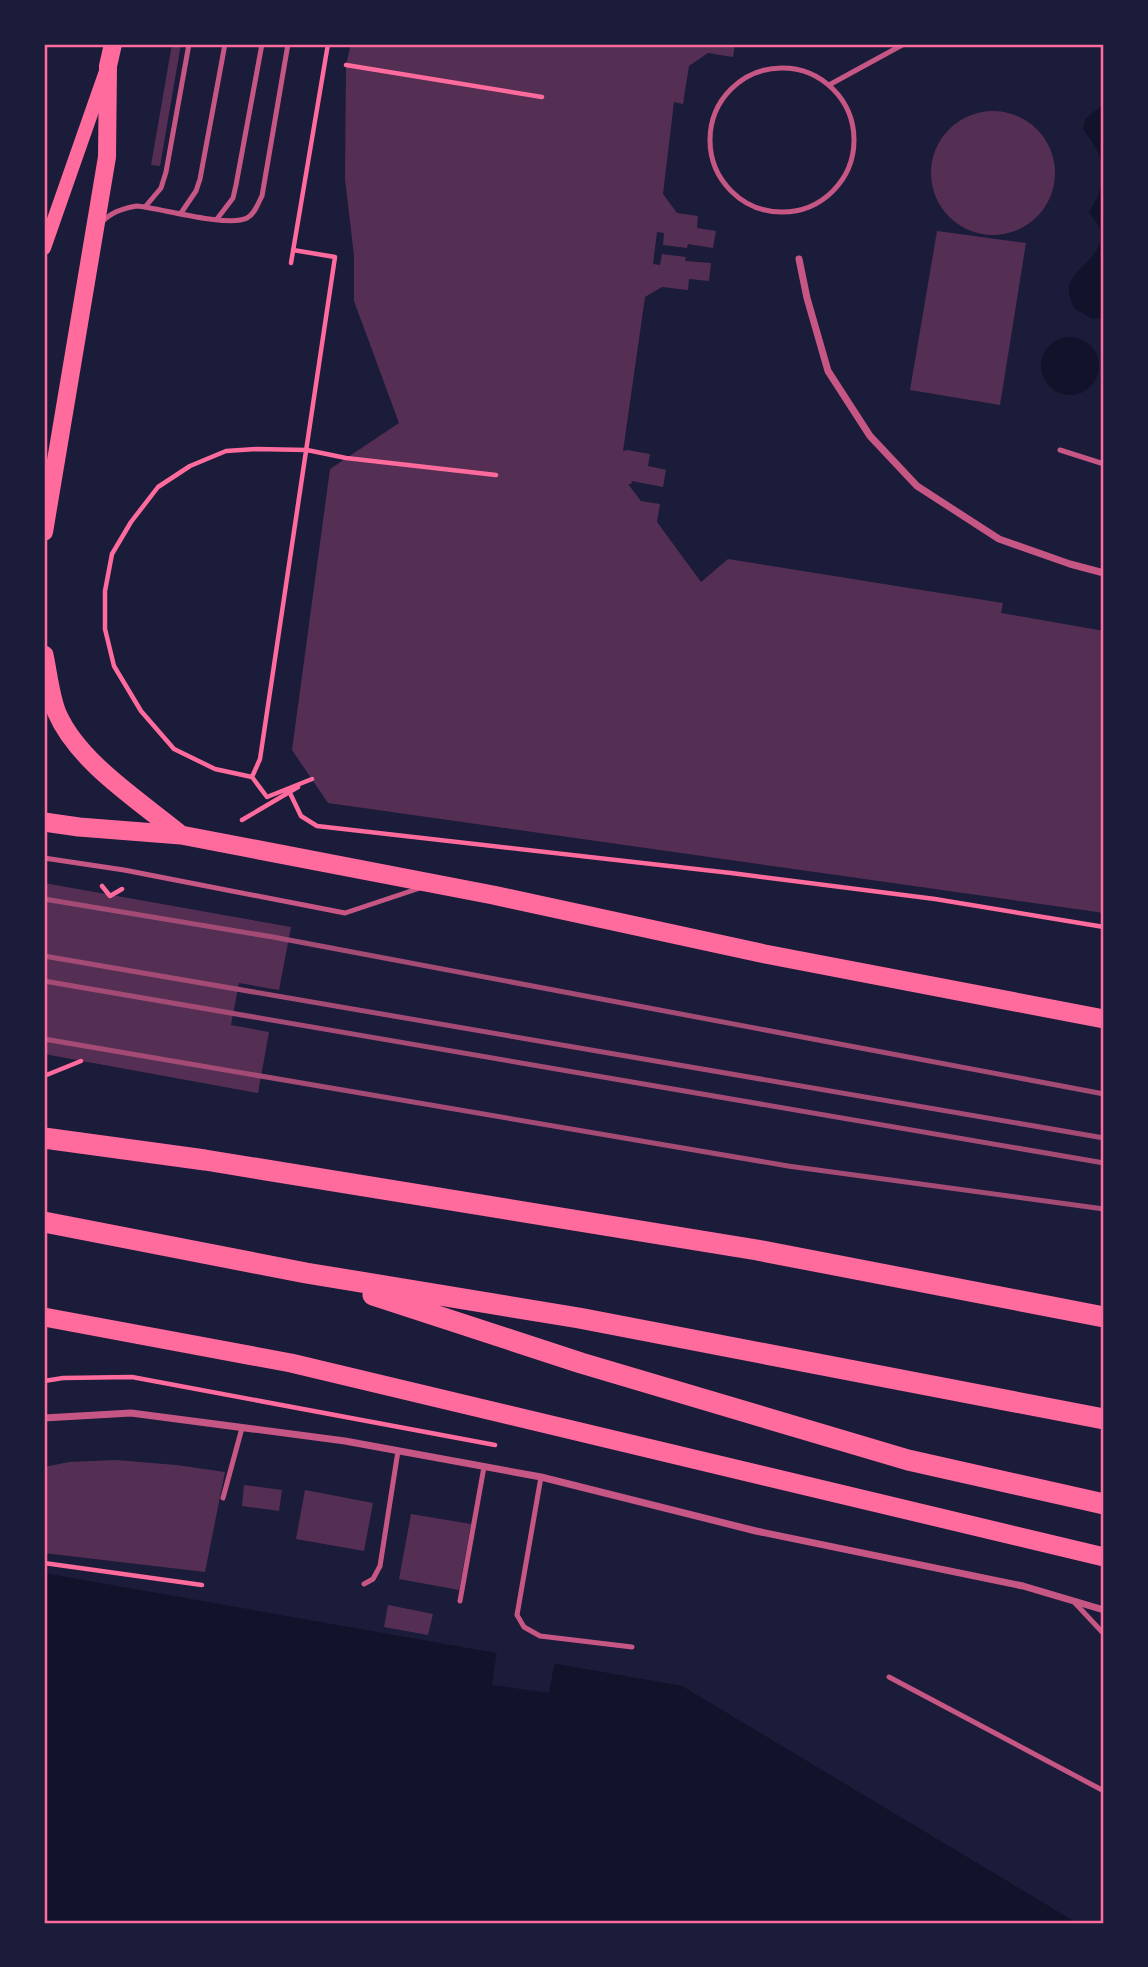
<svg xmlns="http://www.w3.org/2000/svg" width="1148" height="1967" viewBox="0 0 1148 1967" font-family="'DM Sans',sans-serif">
<rect width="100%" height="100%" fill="#1b1b3a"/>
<path fill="#12122b" d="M1104 104V318L1092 319 1074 308C1072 303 1069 296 1069 291 1068 268 1109 257 1099 227 1097 222 1092 217 1089 212 1111 177 1107 161 1083 129L1086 118Z
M1041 366a29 29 0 1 1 58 0a29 29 0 1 1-58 0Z
M44 1573 682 1686 1077 1923H44Z"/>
<path fill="#1b1b3a" d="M497 1650 555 1660 549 1693 492 1685Z"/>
<path fill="#542f53" d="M172 44H181L160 166 151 165Z
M351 44H735L733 57 708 53 689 66 683 104 674 102 663 194 677 213 698 216 697 228 716 231 713 248 688 244 687 248 663 245 664 233 657 232 653 264 660 265 662 254 686 257 685 261 711 263 709 281 689 279 688 290 662 287 645 297 623 451 627 450 650 454 648 466 666 470 663 487 632 481 631 484H628L641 501 660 504 657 522 701 582 728 559 1003 603 1001 613 1104 631V913L328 803 292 750 330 469 399 423 354 301V256L345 179 346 65Z
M931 173a62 62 0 1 1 124 0a62 62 0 1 1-124 0Z
M937 231 1026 243 1000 405 910 390Z
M44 883 291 927 279 990 239 983 231 1025 269 1032 258 1093 44 1054Z
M116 1460 176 1465 225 1472 205 1572 44 1553V1467L69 1462Z
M244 1485 282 1490 279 1511 242 1506Z
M305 1490 373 1503 364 1551 296 1539Z
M411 1514 471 1524 459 1590 399 1579Z
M388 1605 433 1614 428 1635 384 1627Z"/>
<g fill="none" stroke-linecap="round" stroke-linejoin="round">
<path stroke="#ff6b9d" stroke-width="4.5" d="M346 65 542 97
M291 263 328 44
M252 777 260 759 335 257 293 250
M312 779 267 797 252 777 215 769 174 749 141 711 114 666 105 629V591L112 554 131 522 158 487 190 466 226 451 256 449 307 450 346 458 496 475
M288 789 301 816 317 826 731 873 935 899 1104 927
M242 820 298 787
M102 886 110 896 122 889
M44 1076 81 1061
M44 1381 63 1378 132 1377 495 1445
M44 1563 202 1585"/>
<path stroke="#c65784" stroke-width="5" d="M710 140a72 72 0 1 1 144 0a72 72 0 1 1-144 0Z
M829 85 904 44
M145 207 161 188 166 172 189 44
M181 213 196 191 200 179 225 44
M217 219 233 198 236 185 262 44
M102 222C111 212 124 208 137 206 160 208 228 228 247 218 255 214 258 203 262 196L288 44
M1060 450 1104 464
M44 858 124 870 345 913 420 888
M541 1477 517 1615 524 1627 540 1636 632 1647
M223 1498 242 1428
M364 1584 373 1579 380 1566 398 1451
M460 1601 484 1467
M1075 1603 1104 1634
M889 1677 1104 1791"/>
<path stroke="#c65784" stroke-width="7" d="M799 259 807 298 828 371 870 436 917 486 999 539 1070 564 1104 573
M44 1418 131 1413 345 1441 541 1477 756 1531 1023 1586 1104 1610"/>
<path stroke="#ff6b9d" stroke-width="14" d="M44 248 105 74"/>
<path stroke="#ff6b9d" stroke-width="18" d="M44 532 107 157 108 66 113 44"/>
<path stroke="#ff6b9d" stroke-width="19" d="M44 655C48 673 50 696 57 713 78 762 140 801 181 835
M44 822 79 827 181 835 493 895 765 954 1104 1019
M44 1317 291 1363 1104 1557"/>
<path stroke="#ff6b9d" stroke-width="21" d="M44 1138 205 1160 757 1250 1104 1317
M44 1222 306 1273 579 1318 1104 1419
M373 1295 581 1363 908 1460 1104 1504"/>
<path stroke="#a44b75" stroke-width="5" d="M44 899 273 937 1104 1094
M44 956 1104 1138
M44 981 1104 1163
M44 1039 788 1166 1104 1209"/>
</g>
<rect width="1148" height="1967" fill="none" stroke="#1b1b3a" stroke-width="91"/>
<rect x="46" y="46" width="1056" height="1876" fill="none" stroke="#ff6b9d" stroke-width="2.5"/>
</svg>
